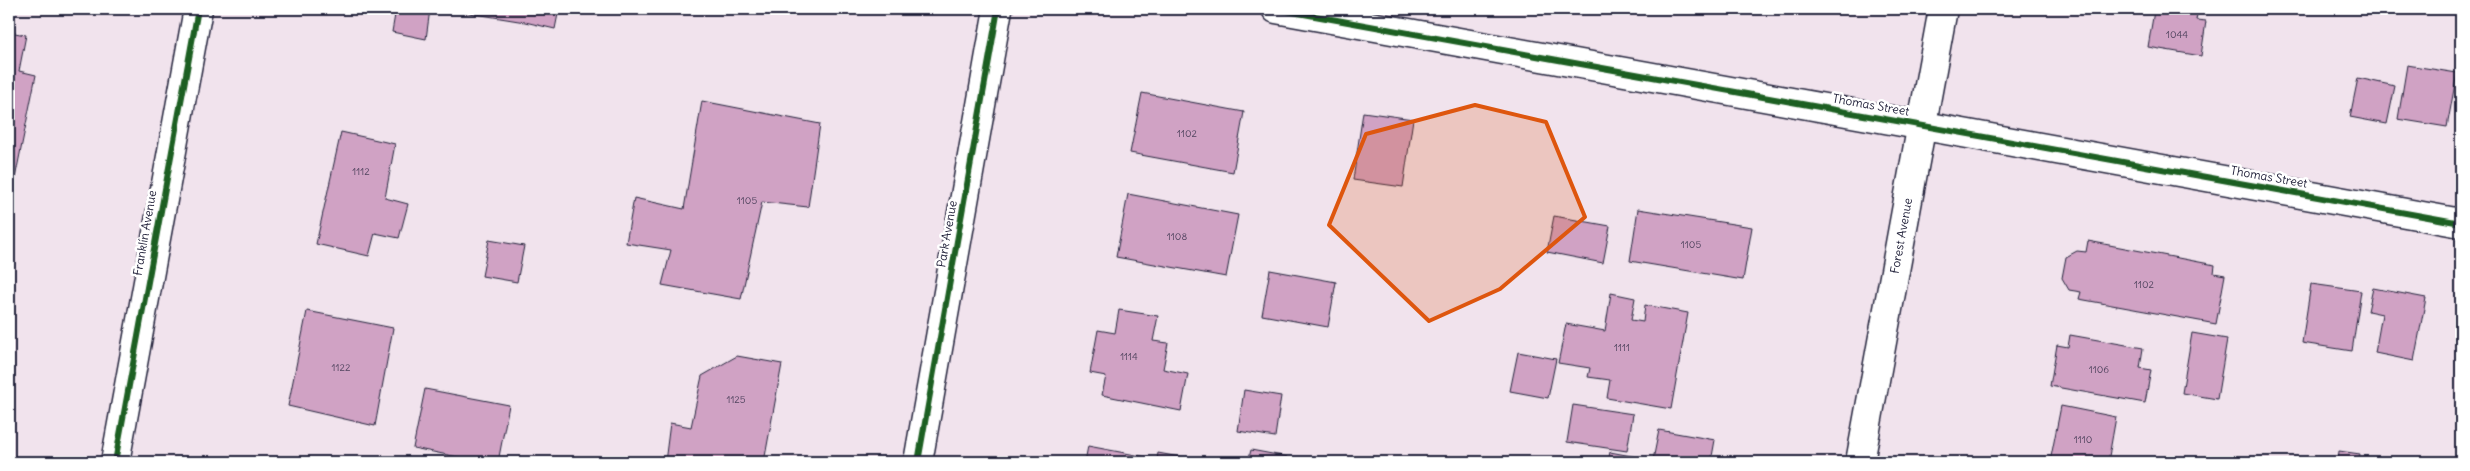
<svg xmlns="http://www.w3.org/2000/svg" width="2470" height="471" viewBox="0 0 2470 471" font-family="Delius,sans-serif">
<rect width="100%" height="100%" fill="#f1e3ed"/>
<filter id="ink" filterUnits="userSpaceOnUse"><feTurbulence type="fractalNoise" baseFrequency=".02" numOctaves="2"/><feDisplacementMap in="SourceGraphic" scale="10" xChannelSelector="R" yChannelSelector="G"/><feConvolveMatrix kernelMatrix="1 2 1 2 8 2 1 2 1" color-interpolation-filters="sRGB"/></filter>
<g filter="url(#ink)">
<path fill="#d0a2c4" stroke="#22223b" d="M396 9H430L426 39 392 32Z
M444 9H559L555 29 525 22Z
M2147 9H2198L2196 20 2206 21 2201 56 2148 47 2154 11Z
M9 32 26 35 19 71 36 75 10 203Z
M2407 65 2457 73 2447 127 2398 119Z
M2358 78 2395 86 2387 124 2350 117Z
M1142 93 1244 112 1233 172 1130 153Z
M702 101 820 124 808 207 762 202 741 299 662 285 671 250 626 243 634 198 684 209Z
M1363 112 1413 119 1403 187 1353 180Z
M341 132 395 144 385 198 408 204 399 238 375 233 369 256 316 244Z
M1128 194 1238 215 1226 277 1116 257Z
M1638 209 1752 227 1743 280 1630 261Z
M1554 216 1610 226 1603 263 1547 252Z
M489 240 524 246 517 282 482 276Z
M2088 241 2215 265 2214 273 2225 275 2216 324 2079 299 2081 292 2069 290 2062 278 2066 257 2077 251 2086 252Z
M9 256 14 257 9 285Z
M1270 270 1336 282 1328 327 1262 315Z
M2311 284 2361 291 2352 351 2302 343Z
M2373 288 2426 298 2414 361 2375 353 2382 314 2368 311Z
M1611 293 1635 298 1631 320 1643 322 1645 305 1688 313 1671 409 1607 398 1610 380 1588 377 1590 368 1558 363 1566 324 1605 331Z
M1119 310 1158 316 1153 341 1168 343 1163 369 1188 374 1181 411 1102 395 1106 376 1090 373 1098 330 1115 333Z
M307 311 393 328 375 426 288 406Z
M2192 333 2227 339 2217 399 2182 393Z
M2070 335 2143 348 2140 368 2151 370 2145 403 2050 386 2057 345 2068 347Z
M1518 352 1556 359 1548 398 1510 391Z
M737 356 782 364 764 462H665L670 423 691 427 702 376Z
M425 389 509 405 498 462H483L413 448Z
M1244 390 1281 396 1275 437 1238 431Z
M1573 405 1633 414 1627 451 1567 442Z
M2061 406 2116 417 2108 462H2050Z
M1659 430 1715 440 1711 462H1608L1610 452 1653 460Z
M1088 446 1157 459 1158 453 1206 462H1085Z
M1251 450 1288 457 1287 462H1248Z
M2339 451 2360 454 2358 462H2338Z"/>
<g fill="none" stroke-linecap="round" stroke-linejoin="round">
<defs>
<g id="minor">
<path d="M1276 9 2461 223"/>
<path d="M115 462 198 9"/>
<path d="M918 462 998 9"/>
<path id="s1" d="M1860 462 1943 9"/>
</g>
</defs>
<use href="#minor" stroke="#22223b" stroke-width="31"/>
<use href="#minor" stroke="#fff" stroke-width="28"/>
<defs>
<path id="cycleway" d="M1276 9 2461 223
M115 462 198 9
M918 462 998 9"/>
</defs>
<use href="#cycleway" stroke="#fff" stroke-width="9"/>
<use href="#cycleway" stroke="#1b5e20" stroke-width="6"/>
</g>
</g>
<path fill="#de560e" fill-opacity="0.2" stroke="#de560e" stroke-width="4" stroke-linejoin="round" d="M1475 105 1546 122 1585 217 1500 289 1429 321 1329 225 1366 134Z"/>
<g text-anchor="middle" stroke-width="5" stroke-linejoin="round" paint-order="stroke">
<g font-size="10" fill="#4e425d">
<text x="2177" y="38">1044</text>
<text x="1187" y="137">1102</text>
<text x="361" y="175">1112</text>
<text x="747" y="204">1105</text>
<text x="1177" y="240">1108</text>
<text x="1691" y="248">1105</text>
<text x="2144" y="288">1102</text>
<text x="1622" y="351">1111</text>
<text x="1129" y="360">1114</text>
<text x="341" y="371">1122</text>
<text x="2099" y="373">1106</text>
<text x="736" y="403">1125</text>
<text x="2083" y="443">1110</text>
</g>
<g font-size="12" fill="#22223b" stroke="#fff">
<text transform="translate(1871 105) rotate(10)" y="4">Thomas Street</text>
<text transform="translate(2269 177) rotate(10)" y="4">Thomas Street</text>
<text transform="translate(145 233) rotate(-80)" y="4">Franklin Avenue</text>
<text transform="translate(947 234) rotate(-80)" y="4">Park Avenue</text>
<text dy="4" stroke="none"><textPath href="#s1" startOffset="230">Forest Avenue</textPath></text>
</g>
</g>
<rect width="2470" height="471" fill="none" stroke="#fff" stroke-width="30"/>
<rect x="15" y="15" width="2440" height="441" fill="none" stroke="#22223b" stroke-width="2" filter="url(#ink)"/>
</svg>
